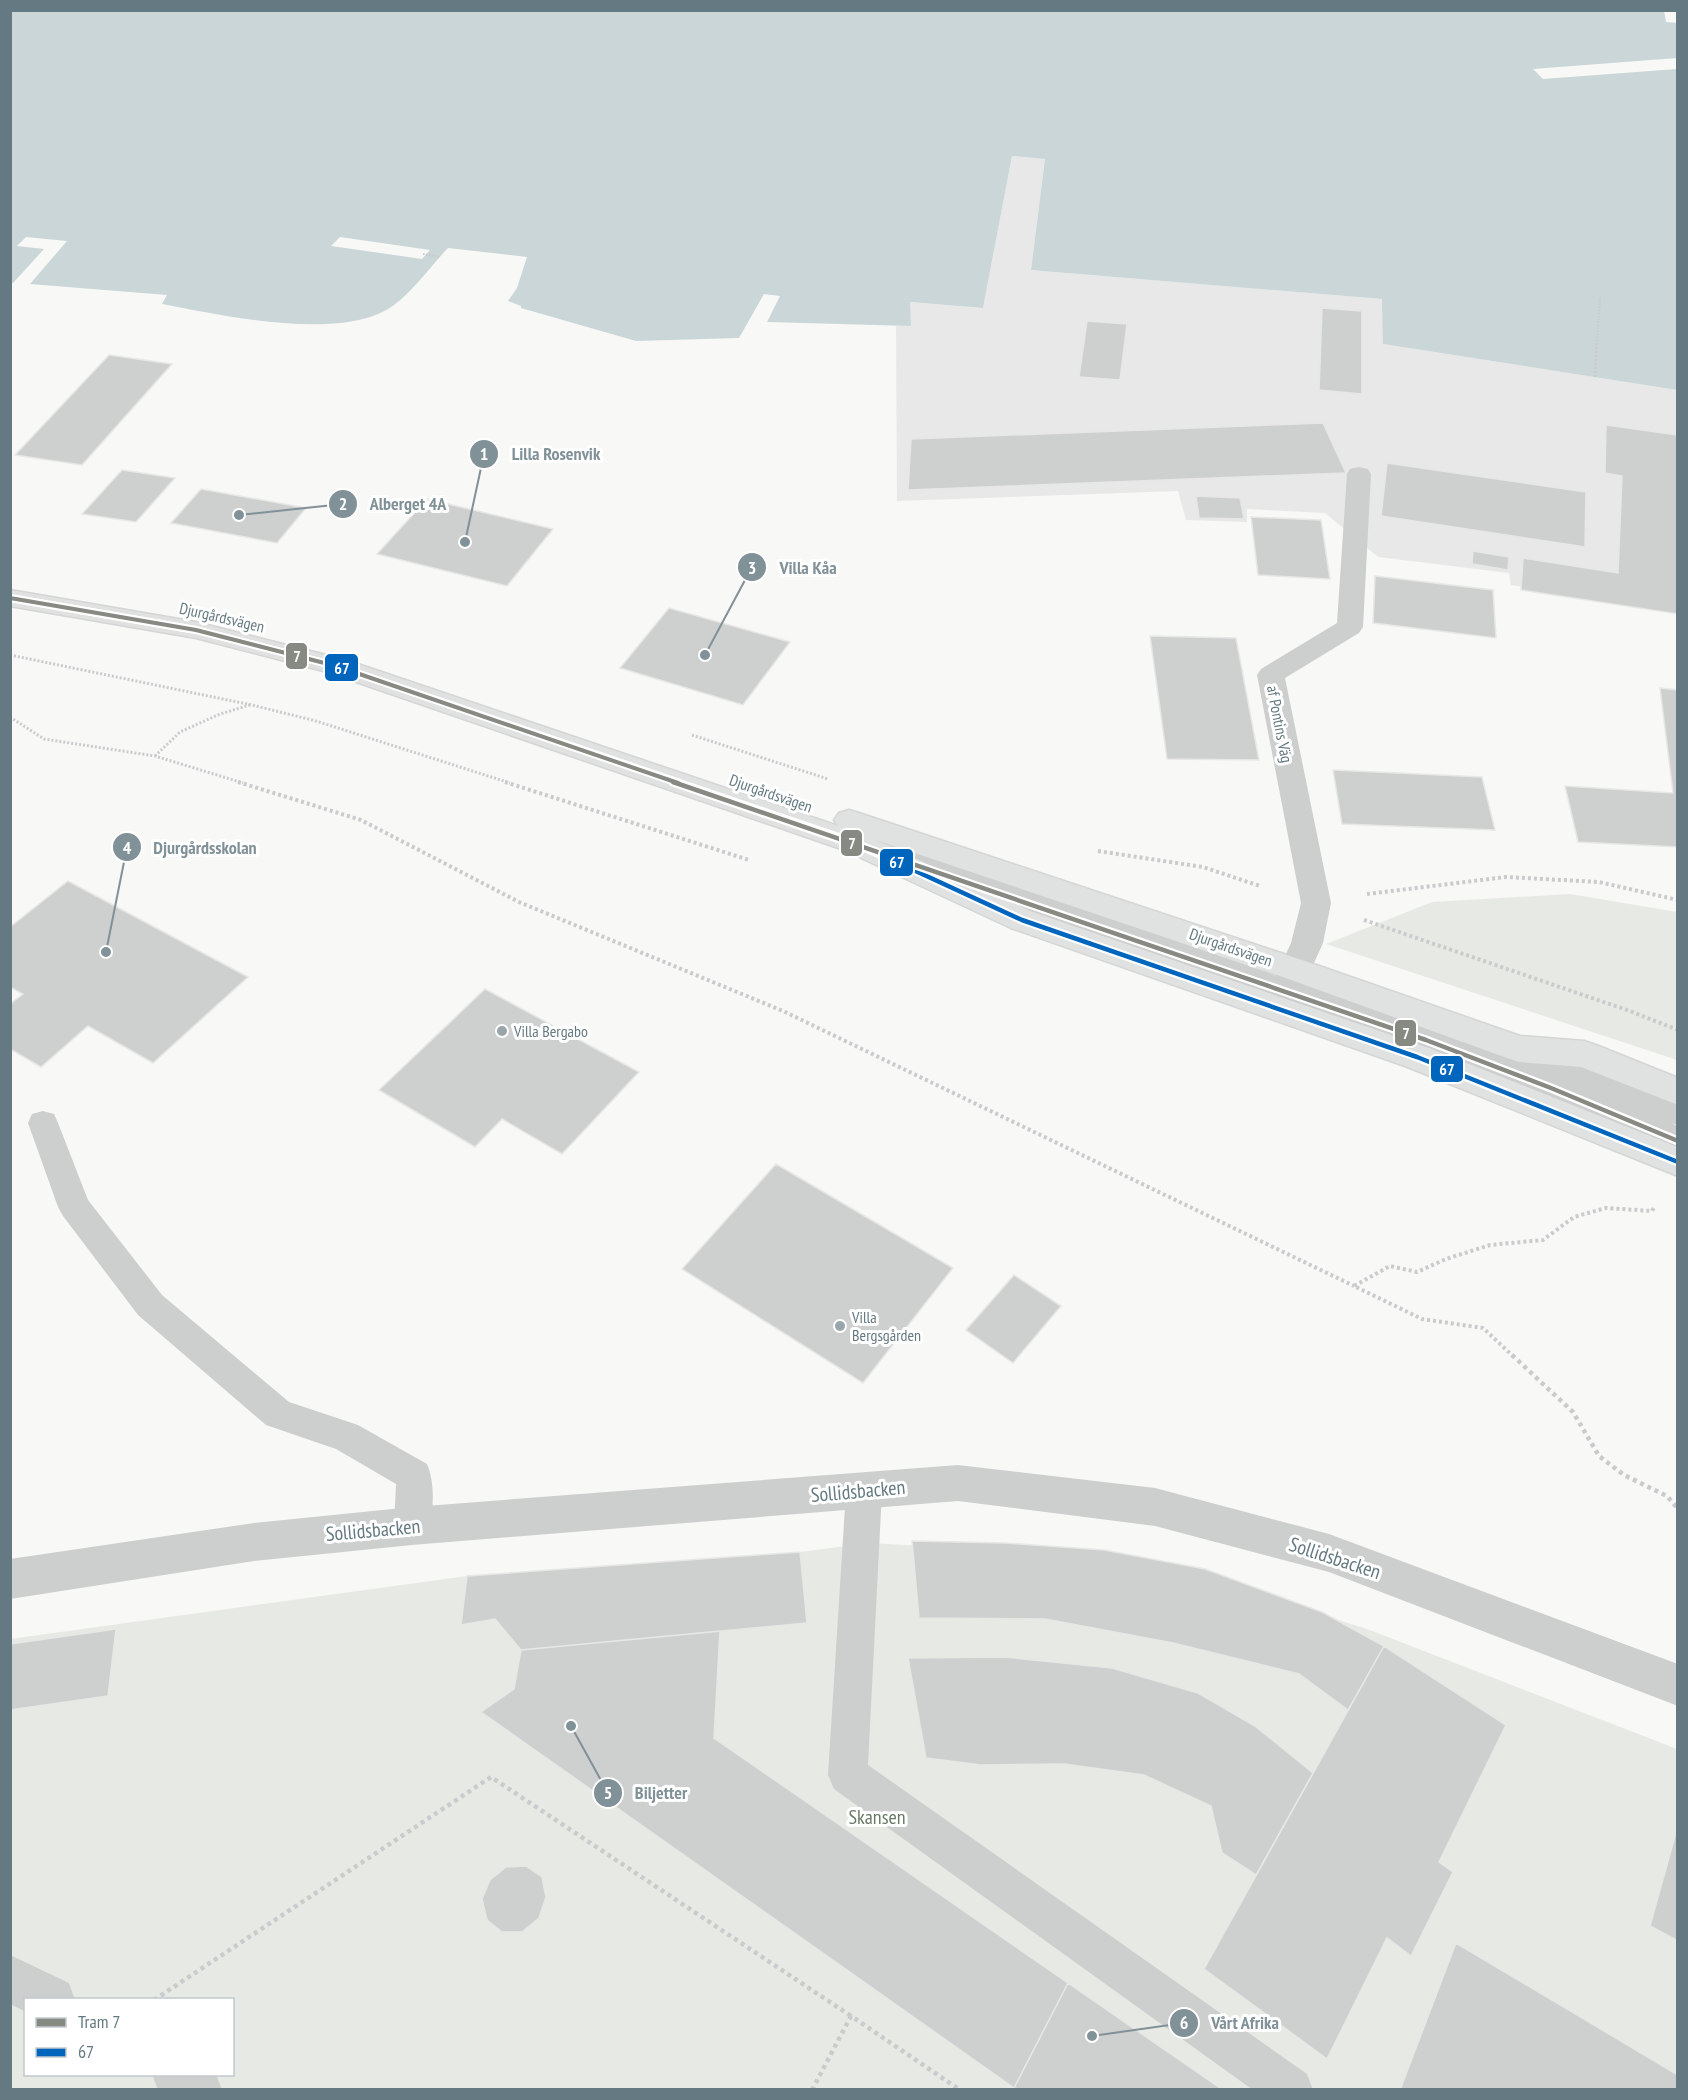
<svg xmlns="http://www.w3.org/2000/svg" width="1688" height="2100" viewBox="0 0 1688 2100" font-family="'PT Sans Narrow',sans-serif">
<rect width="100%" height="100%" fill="#f8f8f7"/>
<path fill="#e7e8e7" d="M1012 156 1045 159 1031 270 1383 299V344L1677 390V611L1511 585 1509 573 1378 557 1325 513 1247 509V522L1186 520 1178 491 897 501 896 326H911L909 302 983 308Z"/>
<path fill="#e7eae4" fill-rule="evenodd" d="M1570 894 1677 912V1060L1326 944 1432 902Z
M869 1543 1142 1558 1367 1629 1677 1749V2089H11L10 1639 467 1576 800 1552ZM26 2000H232V2074H26Z"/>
<path fill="#cad6d7" d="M10 11H1664L1666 22 1678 23 1677 390 1383 344 1382 299 1031 270 1045 159 1012 156 983 308 910 302 911 326 767 322 780 296 764 294 739 338 636 341 521 308V306L508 301 517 288 527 257 448 248C432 265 412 292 394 305 344 343 220 315 162 304L167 295 30 284 67 241 26 237 17 246 44 249 13 283 11 282Z"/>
<path fill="#f8f8f7" d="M1677 58V69L1543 79 1533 69Z
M340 237 430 250 422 259 331 246Z"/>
<path fill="#ced0d0" stroke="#e7e7e6" stroke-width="1.5" d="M1322 308 1362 311V394L1319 390Z
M1087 321 1127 324 1120 380 1079 377Z
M109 355 172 364 82 465 15 455Z
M1323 423 1346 473 908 490 911 439Z
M1606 425 1678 435V614L1521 590 1523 558 1618 573 1622 476 1605 473Z
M1387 463 1586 492 1585 547 1381 516Z
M122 470 175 478 136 522 82 514Z
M201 489 306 508 277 543 171 523Z
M1196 496 1240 498 1244 519 1199 518Z
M427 499 553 529 507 586 377 554Z
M1251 517 1321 520 1330 579 1258 575Z
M1473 551 1509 557 1508 570 1472 564Z
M1375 576 1493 590 1496 638 1373 623Z
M669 608 790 642 743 705 620 668Z
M1150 636 1236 638 1259 760 1167 759Z
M1660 688 1678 690V847L1578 842 1565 786 1673 793Z
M1333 770 1482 777 1495 830 1342 824Z
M68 881 248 977 153 1063 88 1026 41 1067 10 1049V1004L23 994 10 987V927Z
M485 989 639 1072 562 1154 502 1119 475 1147 379 1090Z
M776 1164 953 1268 863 1383 682 1269Z
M1014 1275 1061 1306 1013 1363 966 1330Z
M912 1541 1005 1543 1104 1550 1205 1569 1322 1612 1384 1646 1348 1710 1299 1674 1173 1643 1045 1619 919 1618Z
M800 1552 807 1623 521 1650 495 1619 461 1625 467 1576Z
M116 1629 108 1696 10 1710V1644Z
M720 1631 714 1738 1068 1983 1014 2088 481 1712 514 1689 521 1650Z
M1384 1646 1506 1725 1439 1862 1453 1872 1411 1956 1387 1938 1327 2059 1204 1969Z
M1005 1657 1112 1668 1198 1693 1255 1726 1313 1773 1256 1875 1222 1853 1211 1806 1144 1775 1064 1764 981 1765 926 1758 908 1658Z
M1678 1825V1941L1650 1926Z
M526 1866 542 1877 546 1897 539 1918 522 1932H502L487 1920 482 1899 490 1880 506 1867Z
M1456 1943 1678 2075V2090H1400Z
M1068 1983 1223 2090H1013Z"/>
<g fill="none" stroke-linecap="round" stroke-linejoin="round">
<defs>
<path id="secondary" d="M10 590 196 622 346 660 838 826 834 820 839 813 849 810 859 813 1305 961 1520 1036 1584 1041 1596 1045 1678 1078V1105L1581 1067 1519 1062 1507 1058 1283 977 873 839 1033 912 1429 1048 1678 1147V1176L1405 1066 1011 928 844 850 327 672 196 638 10 606Z"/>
</defs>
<use href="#secondary" stroke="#d4d5d5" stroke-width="3"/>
<path stroke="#c9cbcc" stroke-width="2" stroke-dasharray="1.5 1.5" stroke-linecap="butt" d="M423 254 440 257
M1597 341 1600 298"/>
<path stroke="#c9cbcc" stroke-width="3" stroke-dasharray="2 2" stroke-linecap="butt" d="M1595 377 1597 340
M10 655 252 705 316 721 510 783
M10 717 44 739 155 756 243 783
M692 735 828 779
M155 756 180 732 220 714 250 705"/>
<path stroke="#c9cbcc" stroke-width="4" stroke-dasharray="3 3" stroke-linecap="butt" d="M238 782 361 820 519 902 783 1011 1354 1286
M505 782 749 860
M1098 851 1203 867 1260 886
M1367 894 1506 877 1599 882 1678 900
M1364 920 1627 1010 1678 1030
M1514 1357 1483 1328 1422 1319 1354 1286 1390 1266 1417 1272 1446 1259 1490 1245 1543 1240 1574 1217 1606 1208 1652 1211 1655 1206"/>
<path stroke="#c9cbcc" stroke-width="4.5" stroke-dasharray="4 4" stroke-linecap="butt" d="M1512 1355 1573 1412 1599 1456 1624 1475 1667 1496 1678 1509
M154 2000 491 1777 851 2016
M812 2090 851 2016 960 2090"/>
<path fill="#cdcece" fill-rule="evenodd" d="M43 1111 54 1114 58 1123 88 1200 162 1295 289 1402 358 1425 427 1464C436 1485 434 1518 425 1538L412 1543 399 1538 394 1526 396 1484 336 1449 266 1425 138 1315 63 1216 58 1207 28 1123 32 1114Z
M864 1474 877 1479 882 1491 868 1765 1307 2074 1313 2090H1253L834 1789 828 1775 846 1491 851 1479Z"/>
<path fill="#cdcece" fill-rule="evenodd" d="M1359 467 1368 469 1371 474 1363 627 1359 633 1285 678 1331 903 1323 943 1304 985 1507 1057 1503 1049 1507 1040 1519 1036 1678 1098V1125L1671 1123 1678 1126V1155L1414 1049 1294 1007 1282 1011 1271 1008 1267 997 909 873 905 865 909 857 920 854 931 857 1276 976 1291 943 1301 903 1257 675 1261 669 1337 623 1347 474 1350 469Z
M958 1465 1155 1488 1329 1534 1678 1664V1706L1329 1572 1155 1526 958 1501 412 1545 254 1561 10 1599V1559L254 1523 412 1507Z
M10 1955 69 1983 75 2000H26V2012L10 2004Z
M152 2074H216L222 2090H158Z"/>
<use href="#secondary" fill="#e0e1e1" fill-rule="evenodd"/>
<defs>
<path id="bus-1-far1" d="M10 598 196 630 336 666 680 783"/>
<path id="bus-1" d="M675 782 855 843 1022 920 1417 1057 1678 1162"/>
</defs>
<use href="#bus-1-far1" stroke="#fff" stroke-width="8"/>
<use href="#bus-1" stroke="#fff" stroke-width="9"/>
<use href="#bus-1-far1" stroke="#0065bd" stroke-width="4"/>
<use href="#bus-1" stroke="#0065bd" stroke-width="4.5"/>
<defs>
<path id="tram-1-far1" d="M10 598 196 630 336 666 678 783"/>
<path id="tram-1" d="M673 782 1426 1040 1551 1088 1678 1141"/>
</defs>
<use href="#tram-1-far1" stroke="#fff" stroke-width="8"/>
<use href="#tram-1" stroke="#fff" stroke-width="9"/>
<use href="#tram-1-far1" stroke="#878a83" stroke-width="4"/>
<use href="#tram-1" stroke="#878a83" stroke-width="4.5"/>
</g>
<g fill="#98a5aa" stroke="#fff" stroke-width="2">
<circle cx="502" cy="1031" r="6"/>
<circle cx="840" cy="1326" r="6"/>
</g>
<g text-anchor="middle" stroke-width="6" stroke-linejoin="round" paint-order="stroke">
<g font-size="16" fill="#647981" stroke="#fff">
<text transform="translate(222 617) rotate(13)" y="6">Djurgårdsvägen</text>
<text transform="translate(1280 724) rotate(79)" y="6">af Pontins Väg</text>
<text transform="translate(771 793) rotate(19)" y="6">Djurgårdsvägen</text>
<text transform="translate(1231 947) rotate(19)" y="6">Djurgårdsvägen</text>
</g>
<g font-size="16" fill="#647981" stroke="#fff" text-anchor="start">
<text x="514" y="1037">Villa Bergabo</text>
<text x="852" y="1323">Villa<tspan x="852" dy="18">Bergsgården</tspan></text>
</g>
<g font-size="20" fill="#647981" stroke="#fff">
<text transform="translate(858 1491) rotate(-5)" y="7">Sollidsbacken</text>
<text transform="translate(373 1530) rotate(-5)" y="7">Sollidsbacken</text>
<text transform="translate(1335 1558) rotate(18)" y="7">Sollidsbacken</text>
</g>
<g font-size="20" fill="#6a7963" stroke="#fff">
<text x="877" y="1824">Skansen</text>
</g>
</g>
<path fill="none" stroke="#819198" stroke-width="2" d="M465 542L484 454M239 515L343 504M705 655L752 567M106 952L127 847M571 1726L608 1793M1092 2036L1184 2023"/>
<g fill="#819198" stroke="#fff" stroke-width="2">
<circle cx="465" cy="542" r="6"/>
<circle cx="239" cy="515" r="6"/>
<circle cx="705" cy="655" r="6"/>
<circle cx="106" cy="952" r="6"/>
<circle cx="571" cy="1726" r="6"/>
<circle cx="1092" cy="2036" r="6"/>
<circle cx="484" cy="454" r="15"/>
<circle cx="343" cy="504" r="15"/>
<circle cx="752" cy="567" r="15"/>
<circle cx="127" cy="847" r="15"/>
<circle cx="608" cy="1793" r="15"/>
<circle cx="1184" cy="2023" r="15"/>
</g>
<g font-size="18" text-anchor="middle" font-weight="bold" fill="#fff">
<text x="484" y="460">1</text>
<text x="343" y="510">2</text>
<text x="752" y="574">3</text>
<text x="127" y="854">4</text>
<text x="608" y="1799">5</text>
<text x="1184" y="2029">6</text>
</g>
<g font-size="18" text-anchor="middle" font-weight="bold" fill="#819198" stroke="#fff" stroke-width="6" stroke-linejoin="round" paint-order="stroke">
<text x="556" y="460">Lilla Rosenvik</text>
<text x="408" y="510">Alberget 4A</text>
<text x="808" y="574">Villa Kåa</text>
<text x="205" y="854">Djurgårdsskolan</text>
<text x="661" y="1799">Biljetter</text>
<text x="1245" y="2029">Vårt Afrika</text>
</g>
<g stroke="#fff" stroke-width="2">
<rect x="285" y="642" width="23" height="28" rx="6" fill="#878a83"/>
<rect x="324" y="653" width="35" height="29" rx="6" fill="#0065bd"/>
<rect x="840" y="829" width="23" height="28" rx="6" fill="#878a83"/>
<rect x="879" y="848" width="35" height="29" rx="6" fill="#0065bd"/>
<rect x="1394" y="1019" width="23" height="28" rx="6" fill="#878a83"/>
<rect x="1430" y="1055" width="34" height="28" rx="6" fill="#0065bd"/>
</g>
<g font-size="16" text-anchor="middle" font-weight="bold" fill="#fff">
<text x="297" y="662">7</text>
<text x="342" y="674">67</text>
<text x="852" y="849">7</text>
<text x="897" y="868">67</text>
<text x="1406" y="1039">7</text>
<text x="1447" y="1075">67</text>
</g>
<rect width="1688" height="2100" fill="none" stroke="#647981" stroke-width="24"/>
<rect x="24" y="1998" width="210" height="78" fill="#ffffff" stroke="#c1c9cd" stroke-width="1.5"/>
<rect x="36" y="2018" width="30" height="9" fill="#878a83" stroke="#c1c9cd" stroke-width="1.5"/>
<text x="78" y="2028" font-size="18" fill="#647981">Tram 7</text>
<rect x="36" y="2048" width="30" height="9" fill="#0065bd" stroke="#c1c9cd" stroke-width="1.5"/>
<text x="78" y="2058" font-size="18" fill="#647981">67</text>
</svg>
